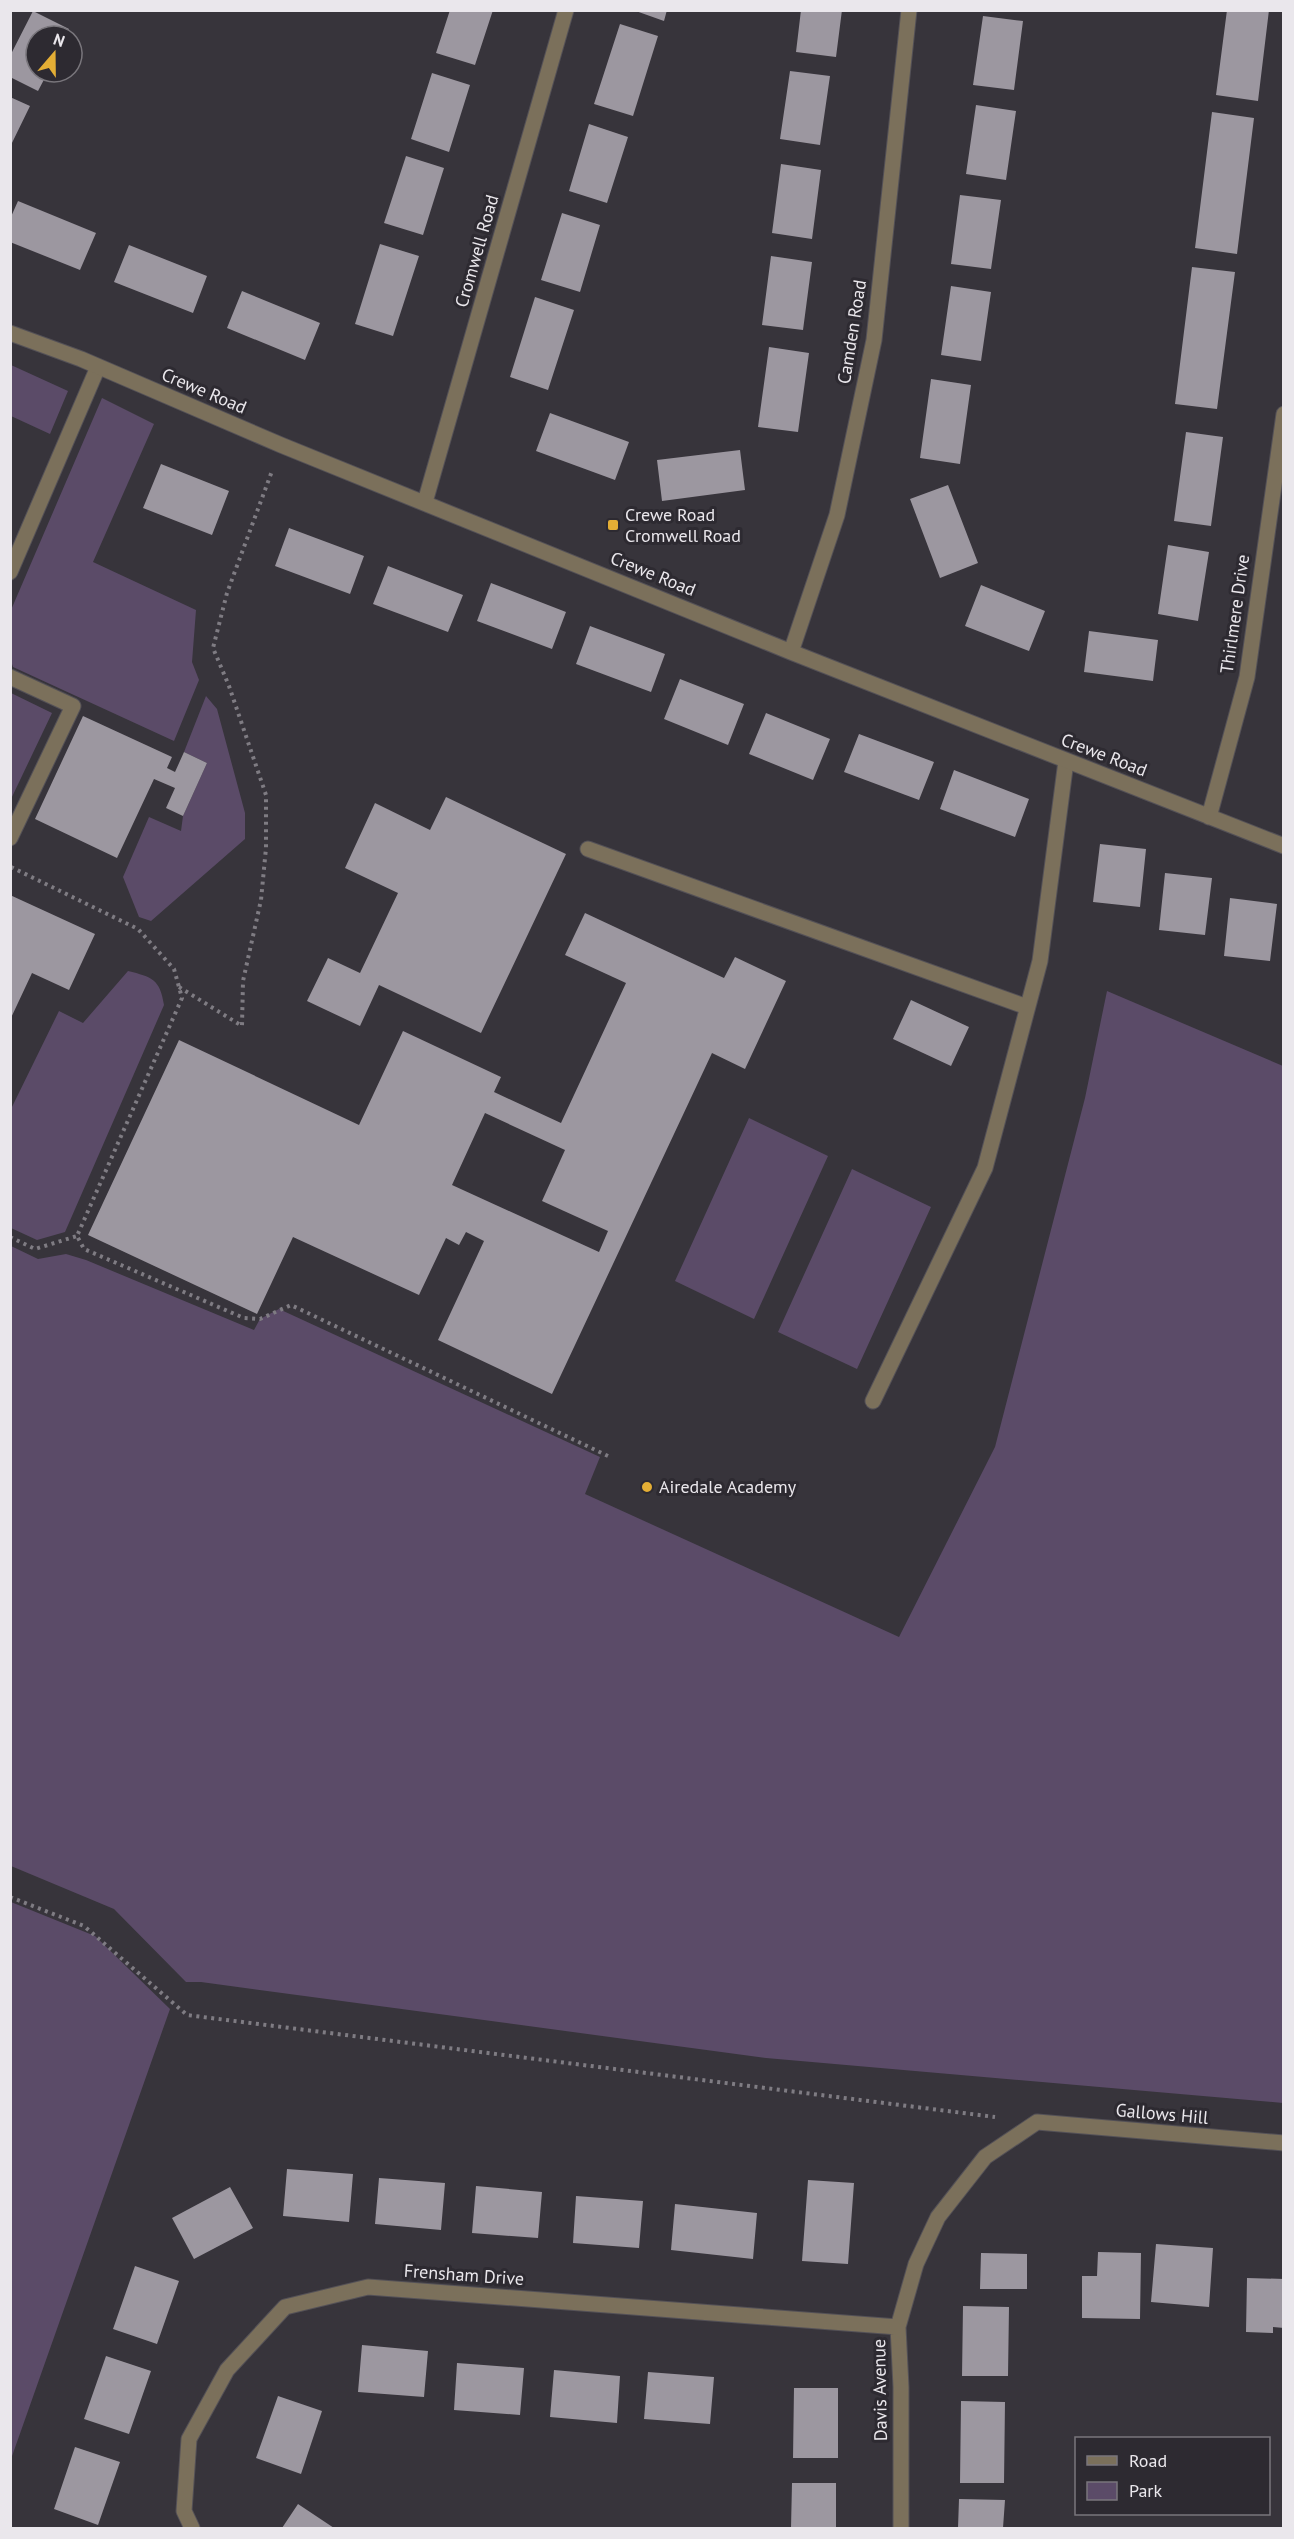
<svg xmlns="http://www.w3.org/2000/svg" width="1294" height="2539" viewBox="0 0 1294 2539" font-family="'PT Sans',sans-serif">
<rect width="100%" height="100%" fill="#37343b"/>
<path fill="#5b4b68" d="M11 365 68 391 50 434 11 416Z
M102 398 154 424 93 562 196 610 192 662 199 680 174 741 13 667 11 661V610Z
M11 693 52 713 11 799Z
M206 696 217 709 245 813V839L151 921 139 917 123 877 149 817 181 831 183 816 207 763 184 752Z
M128 971C152 977 160 979 164 1005L65 1232 37 1240 11 1228V1109L59 1011 83 1023Z
M1107 991 1283 1066V2103L766 2058 201 1982H186L114 1909 11 1866V1246L38 1259 66 1254 86 1260 254 1330 260 1319 279 1309 600 1457 585 1494 899 1637 995 1447 1085 1098Z
M749 1118 828 1156 754 1319 675 1281Z
M852 1169 931 1207 857 1369 778 1332Z
M11 1902 95 1936 170 2009 11 2459Z"/>
<path fill="#9c97a0" fill-rule="evenodd" d="M450 10H493L475 65 436 53Z
M633 10H667L664 21Z
M801 10H842L836 57 796 52Z
M1227 10H1269L1258 101 1216 95Z
M33 11 69 29 66 36H36V72H48L38 91 10 77V56Z
M983 16 1023 21 1014 90 973 85Z
M620 24 658 36 633 116 594 104Z
M790 71 830 76 820 145 780 139Z
M432 73 470 85 449 152 411 139Z
M10 97 30 106 10 147Z
M976 105 1016 111 1006 180 966 174Z
M1212 112 1254 118 1237 254 1195 248Z
M589 124 628 137 607 203 569 191Z
M406 156 444 168 423 235 384 223Z
M781 164 821 170 812 239 772 233Z
M960 195 1001 200 991 269 951 264Z
M18 201 96 233 80 270 10 242V219Z
M562 213 600 225 580 292 541 280Z
M380 244 419 256 393 336 355 324Z
M129 245 207 276 193 313 114 282Z
M771 256 812 262 803 330 762 325Z
M1192 267 1235 272 1217 409 1175 404Z
M951 286 991 292 981 361 941 355Z
M242 291 320 323 305 360 227 328Z
M535 297 574 310 548 390 510 377Z
M769 347 809 353 798 432 758 427Z
M931 379 971 385 960 464 920 458Z
M550 413 629 442 615 480 536 451Z
M1186 432 1223 437 1211 526 1174 521Z
M740 450 745 490 662 501 657 460Z
M161 464 229 491 212 535 143 508Z
M948 485 978 563 940 578 910 499Z
M289 528 364 556 350 594 275 566Z
M1168 545 1209 552 1198 621 1158 614Z
M388 566 463 595 448 632 373 604Z
M491 583 566 612 552 649 477 621Z
M981 585 1045 611 1029 651 965 626Z
M590 626 665 654 651 692 576 664Z
M1089 631 1158 640 1153 681 1084 672Z
M680 679 744 704 728 745 664 719Z
M766 713 830 739 813 780 749 754Z
M83 716 172 757 167 768 175 772 184 752 207 763 183 816 166 808 175 788 154 779 117 858 35 819Z
M859 734 934 762 919 800 844 772Z
M954 770 1029 799 1015 837 940 809Z
M446 797 566 854 481 1033 379 985 360 1026 307 1001 328 958 360 973 398 893 345 868 375 803 430 830Z
M1100 844 1146 849 1140 907 1093 902Z
M1165 873 1212 878 1205 935 1159 930Z
M10 895 95 934 69 990 32 973 10 1020Z
M1230 898 1277 904 1270 961 1224 956Z
M585 913 724 978 735 957 786 981 745 1069 712 1053 552 1394 438 1340 484 1241 466 1232 459 1245 446 1238 419 1295 293 1237 257 1314 88 1235 179 1040 359 1125 403 1031 501 1077 494 1092 561 1123 626 983 565 955ZM485 1113 565 1150 542 1201 608 1231 599 1252 452 1185Z
M911 1000 969 1027 951 1066 893 1039Z
M287 2169 353 2174 349 2222 283 2216Z
M379 2178 445 2183 441 2230 375 2224Z
M808 2180 854 2183 848 2264 802 2261Z
M476 2186 542 2192 538 2238 472 2233Z
M230 2187 253 2228 194 2259 172 2218Z
M576 2196 643 2201 639 2248 573 2243Z
M675 2204 757 2213 753 2259 671 2250Z
M1156 2244 1213 2248 1209 2307 1151 2302Z
M1098 2252 1141 2253 1140 2319 1082 2318V2276H1097Z
M981 2253 1027 2254V2289H980Z
M135 2266 179 2281 157 2344 113 2329Z
M1247 2278 1284 2279V2328L1273 2327V2333L1246 2332Z
M963 2306 1009 2307 1008 2376H962Z
M362 2345 428 2351 424 2397 358 2392Z
M106 2356 151 2371 129 2434 84 2419Z
M457 2363 524 2368 520 2415 454 2410Z
M554 2370 620 2376 617 2423 550 2417Z
M648 2372 714 2377 710 2424 644 2419Z
M794 2388H838V2458H793Z
M278 2396 322 2411 301 2474 256 2458Z
M961 2401 1005 2402 1004 2483H960Z
M75 2447 120 2462 98 2525 54 2509Z
M792 2483H836V2528H791Z
M959 2499 1005 2500 1003 2528H958Z
M298 2504 334 2528H282Z"/>
<g fill="none" stroke-linecap="round" stroke-linejoin="round">
<defs>
<path id="service" d="M588 849 1027 1007
M873 1401 985 1168 1040 961 1066 761"/>
<path id="pedestrian" d="M10 572 98 367
M10 677 73 706 10 838"/>
<path id="minor" d="M10 333 81 359 281 445 791 652 1284 846
M425 502 566 10
M791 652 837 515 874 340 909 10
M1209 817 1247 677 1284 414
M192 2528 184 2511 189 2439 227 2370 285 2307 368 2287 898 2327
M901 2528V2387L898 2327 916 2264 938 2217 985 2157 1037 2122 1284 2143"/>
</defs>
<use href="#service" stroke="#545157" stroke-width="17"/>
<use href="#pedestrian" stroke="#545157" stroke-width="17"/>
<use href="#minor" stroke="#545157" stroke-width="17"/>
<path stroke="#7f7c83" stroke-width="4" stroke-dasharray="3 4.5" stroke-linecap="butt" d="M11 867 138 929 174 969 182 998 77 1236 84 1249 244 1318 260 1319 291 1305 608 1456
M179 987 242 1026 243 981 261 900 266 848V795L229 686 213 648 227 593 272 471
M10 1237 35 1249 77 1236
M10 1897 84 1926 187 2015 995 2117"/>
<use href="#service" stroke="#7b705b" stroke-width="15"/>
<use href="#pedestrian" stroke="#7b705b" stroke-width="15"/>
<use href="#minor" stroke="#7b705b" stroke-width="15"/>
</g>
<g fill="#e4ae35" stroke="#2d2a31" stroke-width="2">
<rect x="607" y="519" width="12" height="12" rx="3"/>
<circle cx="647" cy="1487" r="6"/>
</g>
<g text-anchor="middle" stroke-width="6" stroke-linejoin="round" paint-order="stroke">
<g font-size="18" fill="#eae7ec" stroke="#2d2a31">
<text transform="translate(477 251) rotate(-74)" y="6">Cromwell Road</text>
<text transform="translate(852 332) rotate(-81)" y="6">Camden Road</text>
<text transform="translate(204 391) rotate(23)" y="6">Crewe Road</text>
<text transform="translate(653 574) rotate(22)" y="6">Crewe Road</text>
<text transform="translate(1235 614) rotate(-82)" y="6">Thirlmere Drive</text>
<text transform="translate(1104 755) rotate(21)" y="6">Crewe Road</text>
<text transform="translate(1162 2114) rotate(5)" y="6">Gallows Hill</text>
<text transform="translate(464 2275) rotate(4)" y="6">Frensham Drive</text>
<text transform="translate(880 2390) rotate(-91)" y="6">Davis Avenue</text>
</g>
<g font-size="18" fill="#eae7ec" stroke="#2d2a31" text-anchor="start">
<text x="625" y="521">Crewe Road<tspan x="625" dy="21">Cromwell Road</tspan></text>
<text x="659" y="1493">Airedale Academy</text>
</g>
</g>
<rect width="1294" height="2539" fill="none" stroke="#eae7ec" stroke-width="24"/>
<rect x="1075" y="2437" width="195" height="78" fill="#2d2a31" stroke="#79767c" stroke-width="1.5"/>
<rect x="1087" y="2456" width="30" height="9" fill="#7b705b" stroke="#79767c" stroke-width="1.5"/>
<text x="1129" y="2467" font-size="18" fill="#eae7ec">Road</text>
<rect x="1087" y="2482" width="30" height="18" fill="#5b4b68" stroke="#79767c" stroke-width="1.5"/>
<text x="1129" y="2497" font-size="18" fill="#eae7ec">Park</text>
<g transform="translate(54 54) rotate(20)"><circle r="28" fill="#2d2a31" stroke="#79767c" stroke-width="1.5"/>
<path d="M0-4.5L10 22L0 15L-10 22Z" fill="#e4ae35"/>
<text y="-9" font-size="16" font-weight="bold" text-anchor="middle" fill="#eae7ec">N</text>
</g>
</svg>
